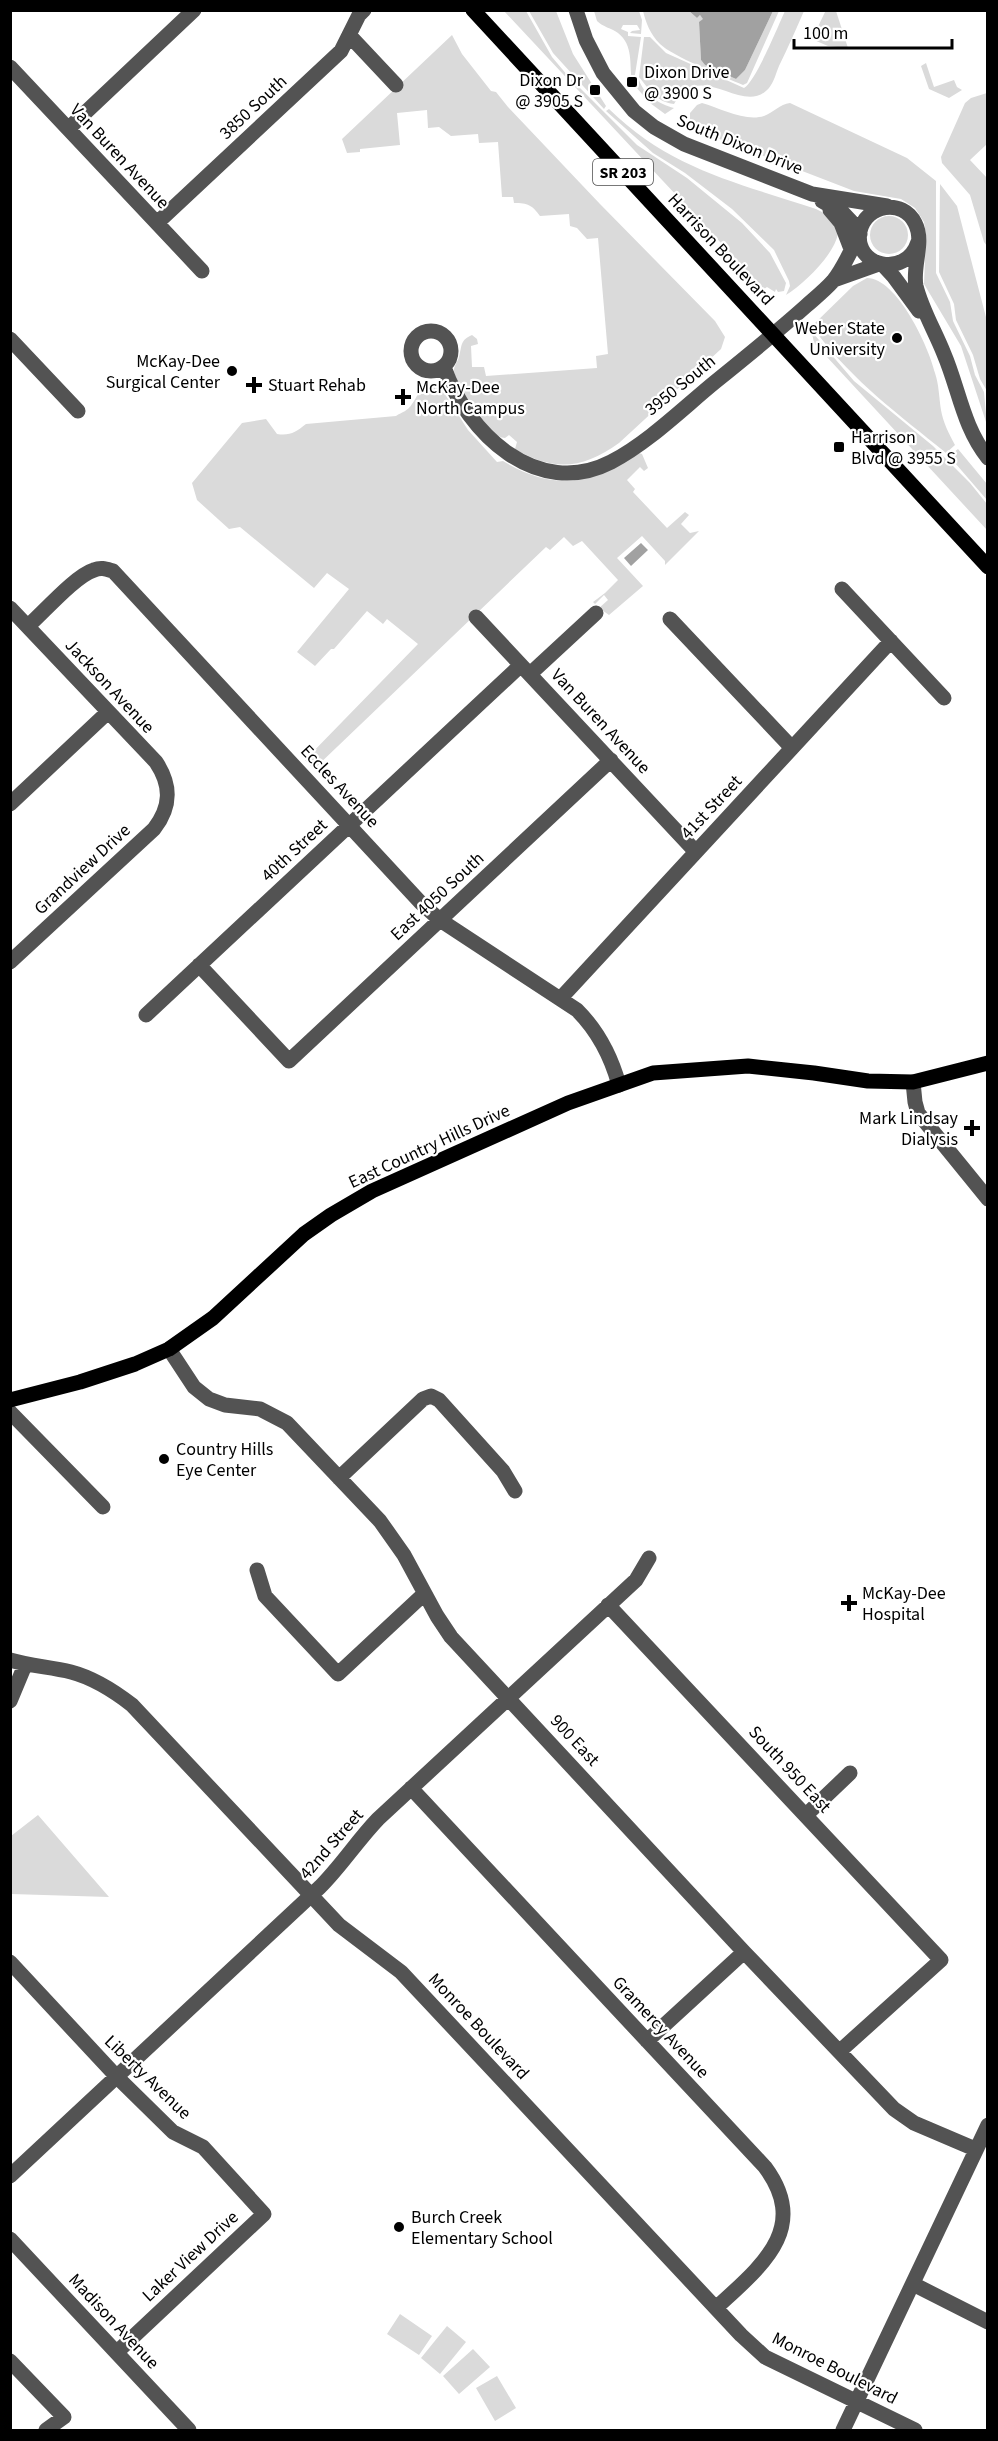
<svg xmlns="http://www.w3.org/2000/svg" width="998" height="2441" viewBox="0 0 998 2441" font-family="'Source Sans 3',sans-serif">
<rect width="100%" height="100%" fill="#fff"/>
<path fill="#dadada" d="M826 10 836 11 848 48 828 46 814 40 813 37Z
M504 11H526L552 57 568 76 637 145 687 178 742 223 770 253 786 283 784 291 778 292 776 289 775 292 767 287 764 289Z
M529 11H556L573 54 606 106 604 109 553 53Z
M594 11H639L642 20 641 34 630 33 632 31 640 30 637 25H623L621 29 628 32V36L641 37 634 81H632C629 64 634 46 618 33 611 28 603 27 597 21Z
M643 11H689L697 18 700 15 704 19 699 23 701 60 705 65 736 79 745 70 773 11H779L747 83 743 85C724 77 672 56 660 44 650 34 646 23 643 11Z
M785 11H804C796 29 788 48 779 66 776 73 774 82 769 88 743 118 700 57 674 104 656 102 649 89 639 77L644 37H650L666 53 744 88C756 81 778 26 785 11Z
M452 35 462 54 491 91 496 92 508 107 600 204 715 321 725 337 721 349 619 443C583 469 554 472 515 449L517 442 509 435 505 438C490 438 454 385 454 370 454 366 458 361 459 357 462 346 460 340 472 335L477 339 478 344 471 346 472 367H484L486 376 597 368 596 356 608 354 598 238 587 239 577 228 570 226 569 214 540 216C532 205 528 203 514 203L513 197H502L498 142 479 143 478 134 451 136 439 127 428 128 427 110 397 113 400 145 360 149V152L347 153 342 139Z
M926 63 934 87 954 80 957 87 962 90 949 98 929 89 921 66Z
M639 80C644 95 659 104 674 108L665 114 650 103 635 86Z
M987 93V144L970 160 987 178V246L984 242 970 195 942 163 941 157 965 103 971 98Z
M702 103C720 108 745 122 764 116 773 113 780 104 790 103L907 158 936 181V273L950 302 953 321 970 356 975 375 984 392 987 425 961 346 924 284 926 235 924 222 915 208 901 199 854 191 696 130 690 122V113L697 105Z
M609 109C670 169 738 183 816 209L830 216 838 233C835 254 804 284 786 295L790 286 789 281 774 250 732 209 685 173 653 153 606 111Z
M940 184 957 206 987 321V391L980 379 973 355 956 320 954 304 939 272Z
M870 235a19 19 0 1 1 38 0a19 19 0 1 1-38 0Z
M867 278C897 278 929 347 935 373 939 385 939 397 941 410 943 422 949 434 955 445L946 453C897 413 855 383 816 332L818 331 816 328 814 329 812 326 853 286Z
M812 333H813L854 381 933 446 970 483 987 504V530L814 343Z
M428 385 441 388 468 430 497 462 503 461C554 492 592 484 639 453L642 454 648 468 644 471 640 467 627 480 635 489 633 492 667 528 685 512 689 515 681 524 690 533 699 531 665 565V561L642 536 617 558 643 586 609 615 599 608 608 600 604 595 595 604 593 602 605 593 618 580 582 541 573 546 564 537 550 550 546 547 314 769 305 760 418 644 387 619 383 624 367 611 334 649H331L315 666 297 652 349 589 327 573 314 588 240 527 229 529 197 500 192 483 242 423 266 419 277 434C290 436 296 432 306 424L396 416C402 412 408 411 412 404 418 396 418 390 428 385Z
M958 449 987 484V500L949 456Z
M38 1815 109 1897 11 1894V1836Z
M400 2314 432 2336 419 2355 387 2334Z
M447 2326 466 2342 440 2374 421 2358Z
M473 2349 490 2367 459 2394 443 2376Z
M497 2376 516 2408 495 2421 476 2388Z"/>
<path fill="#a1a1a1" d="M689 11 773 10V11L745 70 736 79 705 65 701 60 699 22 703 19 700 15 697 18Z
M641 543 648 550 631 566 624 558Z"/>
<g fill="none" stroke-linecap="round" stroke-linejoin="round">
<path stroke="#535353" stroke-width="15" d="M576 10 586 40 603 73 634 111 654 127 684 144 812 194 887 206
M349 35 396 85
M10 67 202 271
M69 128 194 10
M822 201 843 213 860 231
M830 210 841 223 851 249
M157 223 341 51 359 15 364 10
M918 242C906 279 853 267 860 231 866 204 903 198 915 223 925 242 912 266 916 286 922 310 935 331 944 354 959 389 963 427 988 458
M882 264 894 277 919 311
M834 280 879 264
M411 351a20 20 0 1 1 40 0a20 20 0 1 1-40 0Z
M10 339 78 411
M444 367C467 433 537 500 611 462 649 442 682 409 715 382 746 357 777 332 806 306 815 298 825 290 833 281 844 268 851 249 860 234
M842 589 944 698
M10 608 156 762C172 786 171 807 154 829L10 962
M476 617 696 852
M670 619 792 748
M28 626C44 612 75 576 94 570 101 567 106 569 113 571L421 903 440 920 577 1010C599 1032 611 1056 619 1085
M530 674 596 613
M10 804 108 712
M199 965 289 1061 611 760
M560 999 891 641
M146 1015 521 665
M913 1082 915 1102 918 1113 988 1199
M169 1349 194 1387 209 1399 225 1405 260 1409 287 1423 380 1521 404 1555 437 1616 451 1637 744 1952 894 2109 914 2123 975 2149
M10 1412 103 1507
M339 1478 423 1399 431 1396 439 1400 503 1471 515 1491
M257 1570 265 1596 338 1674 424 1594
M608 1605 941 1960 840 2051
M10 1660C30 1666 51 1667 71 1672 94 1678 114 1691 132 1705L339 1925 401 1972 741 2335 765 2357 915 2430
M10 1701 25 1665
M411 1788 765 2167C811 2229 760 2267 716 2308
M806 1815 850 1773
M10 1962 117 2077 173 2132 203 2147 264 2214 117 2352
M647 2041 744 1952
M10 2176 320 1887C341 1866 357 1841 378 1819L636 1580 649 1558
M10 2239 189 2430
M913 2284 988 2322
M10 2361 64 2417 46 2430
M843 2430 988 2125"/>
<path stroke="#000" stroke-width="15" d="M473 10 988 567
M10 1400 80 1382 135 1364 169 1349 213 1318 304 1234 331 1215 372 1191 568 1103 653 1073 748 1066 814 1073 868 1081 913 1082 988 1063"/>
</g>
<g fill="#000" stroke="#fff" stroke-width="2">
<rect x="626" y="76" width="12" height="12" rx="3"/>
<rect x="589" y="84" width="12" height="12" rx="3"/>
<circle cx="897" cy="338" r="6"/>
<circle cx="232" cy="371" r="6"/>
<path d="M251 376h6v6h6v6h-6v6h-6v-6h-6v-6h6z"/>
<path d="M400 388h6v6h6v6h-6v6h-6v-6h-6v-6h6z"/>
<rect x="833" y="441" width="12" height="12" rx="3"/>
<path d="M969 1119h6v6h6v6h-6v6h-6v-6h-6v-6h6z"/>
<circle cx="164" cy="1459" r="6"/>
<path d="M846 1594h6v6h6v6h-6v6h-6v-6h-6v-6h6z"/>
<circle cx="399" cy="2227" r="6"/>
</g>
<g text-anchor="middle" stroke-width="4.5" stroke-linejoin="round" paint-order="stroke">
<rect fill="#fff" stroke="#4c4c4c" stroke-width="1.5" x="593" y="159" width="60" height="26" rx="4.5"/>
<g font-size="16" font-weight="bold" fill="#000">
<text x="623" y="178">SR 203</text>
</g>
<g font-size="18" fill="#000" stroke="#fff" text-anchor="start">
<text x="644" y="78">Dixon Drive<tspan x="644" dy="21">@ 3900 S</tspan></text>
<text x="583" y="86" text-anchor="end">Dixon Dr<tspan x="583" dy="21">@ 3905 S</tspan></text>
<text x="885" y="334" text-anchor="end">Weber State<tspan x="885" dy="21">University</tspan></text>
<text x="220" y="367" text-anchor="end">McKay-Dee<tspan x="220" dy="21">Surgical Center</tspan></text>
<text x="268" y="391">Stuart Rehab</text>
<text x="416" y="393">McKay-Dee<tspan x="416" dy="21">North Campus</tspan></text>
<text x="851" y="443">Harrison<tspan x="851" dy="21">Blvd @ 3955 S</tspan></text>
<text x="958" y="1124" text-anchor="end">Mark Lindsay<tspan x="958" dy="21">Dialysis</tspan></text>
<text x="176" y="1455">Country Hills<tspan x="176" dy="21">Eye Center</tspan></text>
<text x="862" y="1599">McKay-Dee<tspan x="862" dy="21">Hospital</tspan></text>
<text x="411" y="2223">Burch Creek<tspan x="411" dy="21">Elementary School</tspan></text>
</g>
<g font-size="18" fill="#000" stroke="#fff">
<text transform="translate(253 107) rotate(-43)" y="6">3850 South</text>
<text transform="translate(740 144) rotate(22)" y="6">South Dixon Drive</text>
<text transform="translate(120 156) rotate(47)" y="6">Van Buren Avenue</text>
<text transform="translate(721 249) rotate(47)" y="6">Harrison Boulevard</text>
<text transform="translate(680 385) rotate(-39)" y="6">3950 South</text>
<text transform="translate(110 686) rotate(47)" y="6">Jackson Avenue</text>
<text transform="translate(601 721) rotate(47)" y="6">Van Buren Avenue</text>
<text transform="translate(340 786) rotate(47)" y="6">Eccles Avenue</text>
<text transform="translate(711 807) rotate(-47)" y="6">41st Street</text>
<text transform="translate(294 850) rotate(-43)" y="6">40th Street</text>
<text transform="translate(82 869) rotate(-43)" y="6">Grandview Drive</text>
<text transform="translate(437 896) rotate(-43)" y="6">East 4050 South</text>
<text transform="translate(429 1146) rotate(-25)" y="6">East Country Hills Drive</text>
<text transform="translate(575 1740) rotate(47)" y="6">900 East</text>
<text transform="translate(790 1769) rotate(47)" y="6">South 950 East</text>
<text transform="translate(331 1844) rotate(-49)" y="6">42nd Street</text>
<text transform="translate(479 2026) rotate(47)" y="6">Monroe Boulevard</text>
<text transform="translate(661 2027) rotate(47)" y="6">Gramercy Avenue</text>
<text transform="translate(148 2077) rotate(44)" y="6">Liberty Avenue</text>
<text transform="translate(190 2256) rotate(-43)" y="6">Laker View Drive</text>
<text transform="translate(114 2321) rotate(47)" y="6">Madison Avenue</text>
<text transform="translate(835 2368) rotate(27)" y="6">Monroe Boulevard</text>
</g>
</g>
<rect width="998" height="2441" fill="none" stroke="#000000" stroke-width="24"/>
<path d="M794 39v9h158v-9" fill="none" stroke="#000000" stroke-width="3"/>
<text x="803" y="39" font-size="18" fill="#000000" stroke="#ffffff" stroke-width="4.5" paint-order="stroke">100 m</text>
</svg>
